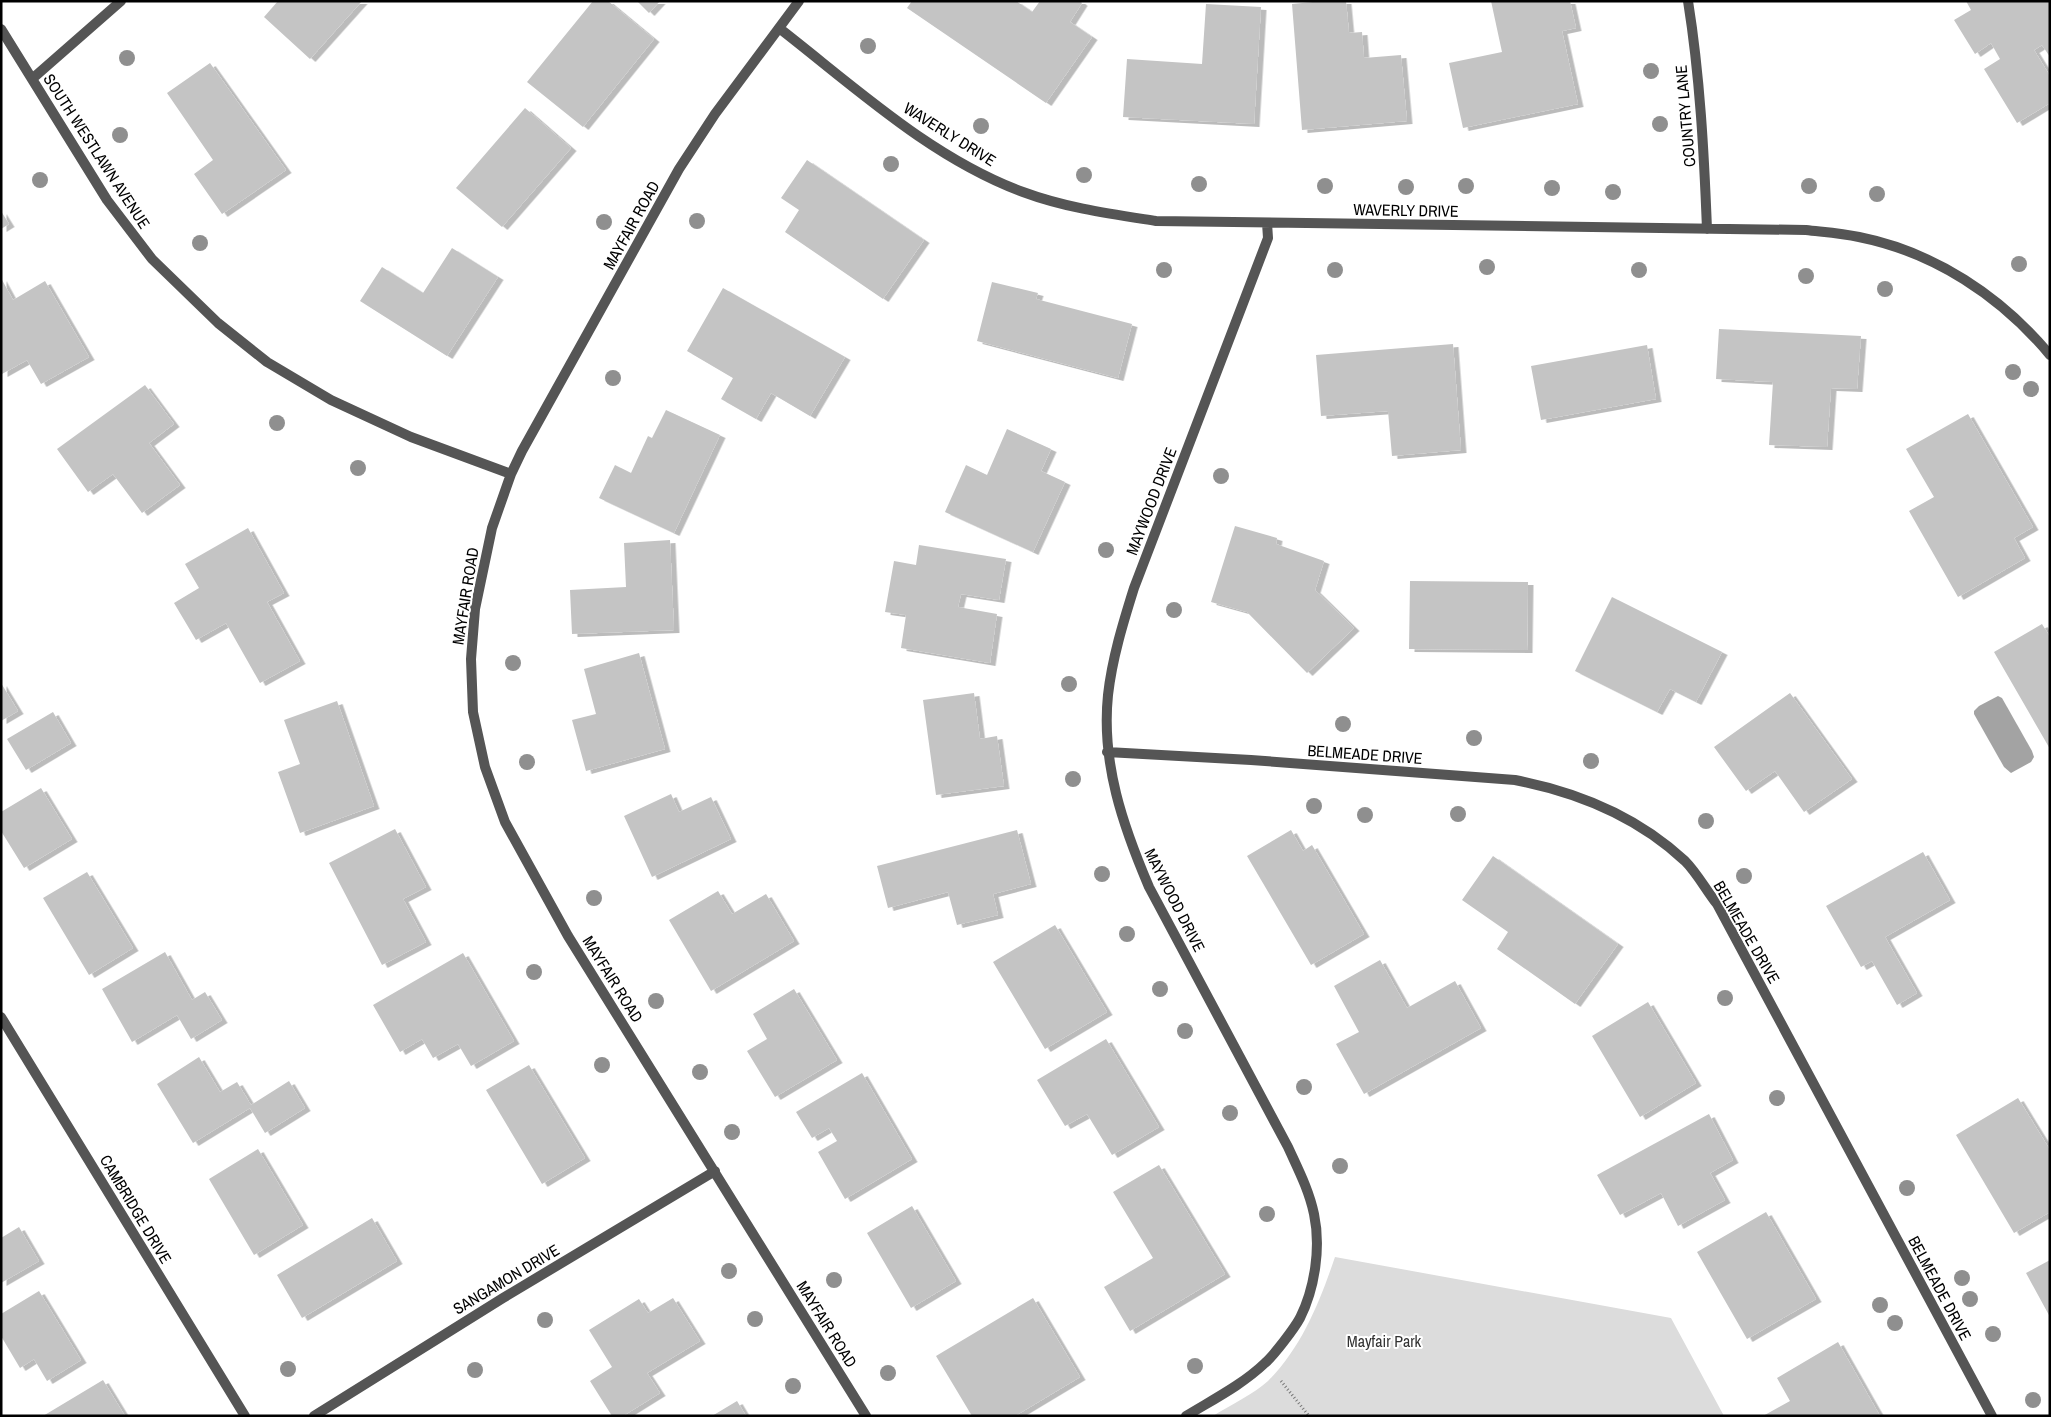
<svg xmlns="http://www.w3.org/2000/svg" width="2051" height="1417" viewBox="0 0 2051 1417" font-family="'Archivo Narrow',sans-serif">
<defs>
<filter id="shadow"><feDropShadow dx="5.5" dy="3" stdDeviation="0" flood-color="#0004"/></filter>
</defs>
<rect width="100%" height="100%" fill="#fff"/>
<path fill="#dcdcdc" d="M1335 1257 1671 1318 1724 1416H1213C1229 1406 1255 1393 1268 1381 1302 1347 1320 1301 1335 1257Z"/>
<path fill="#a3a3a3" d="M1998 696 2002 698 2032 751 2034 757 2031 762 2011 773 2004 767 1974 714V711L1979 706Z"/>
<path fill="#c4c4c4" filter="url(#shadow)" d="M278 1H362L310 59 264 17Z
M593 1H608L654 39 583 127 527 82Z
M637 1H660L649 13Z
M912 1H1016L1032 12 1040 1H1080L1082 3 1070 22 1092 37 1046 103 907 8Z
M1323 1H1346L1349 33 1362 32 1364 58 1401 55 1407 121 1302 130 1292 4Z
M1491 1H1570L1576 28 1562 31 1578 104 1463 128 1449 63 1502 52Z
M1966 1H2050V57L2042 45 2034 50 2050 76V103L2017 123 1984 69 2000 59 1991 43 1975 54 1954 20 1971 10Z
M1206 4 1261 7 1254 124 1123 117 1127 59 1202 64Z
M210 63 286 170 222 214 194 174 213 160 167 93Z
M525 108 571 148 502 227 456 188Z
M807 160 924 240 883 299 785 232 799 210 781 198Z
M1 211 9 224 1 229Z
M452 248 498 277 447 356 360 301 382 267 423 293Z
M1 278 13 300 45 281 89 357 41 384 27 360 2 374Z
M992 282 1038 293 1036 299 1132 324 1118 378 977 341Z
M723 288 845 357 810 416 771 393 756 419 721 399 733 378 687 351Z
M1719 329 1861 336 1857 389 1831 388 1827 447 1769 445 1773 382 1716 379Z
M1453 344 1461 450 1392 456 1388 411 1321 416 1316 355Z
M1647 345 1656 399 1541 420 1531 366Z
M145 385 174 424 149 443 180 485 142 513 113 474 88 492 57 449Z
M666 410 720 435 674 533 599 498 615 465 631 473 648 436 652 438Z
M1968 414 2033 527 2014 538 2025 558 1958 597 1909 511 1934 497 1906 449Z
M1007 429 1051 449 1041 471 1065 482 1033 552 945 512 966 465 987 475Z
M1235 526 1277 538 1276 544 1324 561 1315 590 1354 628 1307 673 1247 612 1211 602Z
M248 528 284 593 267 602 300 661 260 683 226 623 196 640 174 603 199 588 185 564Z
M670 540 674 630 572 634 570 590 626 587 624 543Z
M919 545 1006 559 999 600 961 594 958 607 997 614 990 663 901 648 906 615 885 612 894 561 916 565Z
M1410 581 1528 582 1527 650 1409 649Z
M1612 597 1722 652 1696 702 1670 689 1657 712 1575 671Z
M2042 624 2050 637V749L1994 652Z
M639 653 665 749 586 771 572 720 596 714 584 669Z
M1 683 18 711 1 721Z
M974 693 980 739 997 736 1004 786 936 795 923 700Z
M1790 693 1852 779 1804 812 1775 771 1746 791 1714 747Z
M337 701 374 806 300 833 278 772 300 764 284 720Z
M53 712 71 743 26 770 7 739Z
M41 788 72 839 24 868 1 831V812Z
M671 794 679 812 711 797 731 839 652 877 624 816Z
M395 829 426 887 403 899 426 942 382 965 329 863Z
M1017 830 1031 884 993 894 998 915 957 925 948 892 888 908 877 866Z
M1291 830 1303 851 1312 845 1364 934 1311 965 1247 856Z
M1923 852 1950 900 1885 937 1917 993 1897 1005 1872 961 1861 967 1826 906Z
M1493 856 1618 944 1575 1004 1497 949 1508 932 1462 900Z
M87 872 133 948 89 975 43 898Z
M718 891 732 914 766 894 794 941 711 991 669 920Z
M1055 925 1107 1012 1045 1049 993 962Z
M165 952 192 1000 205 992 222 1020 191 1039 177 1015 132 1042 102 989Z
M463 953 514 1041 471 1066 458 1044 433 1058 422 1039 400 1052 373 1005Z
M1380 960 1407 1008 1455 981 1481 1028 1364 1094 1336 1044 1359 1032 1334 986Z
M794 989 837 1060 775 1097 747 1051 767 1039 753 1014Z
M1648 1002 1696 1083 1640 1117 1592 1036Z
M1106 1039 1159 1127 1112 1155 1087 1114 1065 1126 1037 1080Z
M199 1057 220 1092 237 1082 251 1105 289 1081 305 1108 265 1133 250 1108 193 1143 157 1084Z
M529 1065 585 1158 542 1184 486 1090Z
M862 1073 912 1159 845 1199 818 1152 837 1141 829 1128 812 1138 796 1112Z
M2018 1098 2050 1150V1212L2014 1233 1956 1135Z
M1709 1114 1733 1160 1710 1173 1725 1200 1678 1226 1661 1193 1620 1215 1597 1175Z
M258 1149 303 1225 254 1255 209 1179Z
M1159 1165 1225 1274 1130 1331 1104 1287 1153 1258 1113 1192Z
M912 1206 956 1281 911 1308 867 1233Z
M1766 1212 1816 1299 1747 1339 1697 1252Z
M372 1218 397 1261 302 1318 277 1275Z
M19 1227 39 1261 1 1283V1238Z
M2050 1260V1317L2026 1273Z
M39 1291 81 1360 47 1381 34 1359 20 1368 1 1336V1314Z
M673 1298 700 1341 647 1373 660 1393 623 1416H612L590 1381 612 1367 589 1330 639 1299 648 1313Z
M1033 1298 1080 1377 1015 1416H972L936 1356Z
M1838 1342 1880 1416H1763L1790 1401 1777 1378Z
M103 1380 125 1416H43Z
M737 1401 746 1416H712Z"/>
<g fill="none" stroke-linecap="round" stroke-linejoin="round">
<path stroke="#777" stroke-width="3" stroke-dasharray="1 2.5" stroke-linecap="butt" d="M1281 1381 1309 1416"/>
<path stroke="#555" stroke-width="10" d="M799 1 715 114 679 169 522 451 511 474 492 528 475 609 471 659 473 712 485 767 505 822 568 936 866 1416
M1688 1C1700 76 1704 153 1707 229
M779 28C855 87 931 158 1023 192 1066 208 1111 214 1156 221L1806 230C1823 232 1841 233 1859 237 1934 252 2001 296 2050 355
M1 29 107 200 152 259 218 323 267 362 331 400 411 437 511 474
M32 79 121 1
M1107 752 1251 760 1515 780C1577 792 1638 817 1685 861 1697 873 1706 890 1717 904L1992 1416
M1 1017 245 1416
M314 1416 503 1298 715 1171
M1186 1416C1212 1400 1242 1385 1265 1363 1274 1355 1294 1329 1300 1318 1315 1288 1321 1247 1314 1214 1309 1190 1298 1169 1288 1147L1149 887C1123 826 1101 763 1108 695 1112 659 1123 623 1134 588L1268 238 1267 223"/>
</g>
<g fill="#8f8f8f">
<circle cx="868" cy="46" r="8"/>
<circle cx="127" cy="58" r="8"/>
<circle cx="1651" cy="71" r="8"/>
<circle cx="1660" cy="124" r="8"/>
<circle cx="981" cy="126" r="8"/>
<circle cx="120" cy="135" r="8"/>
<circle cx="891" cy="164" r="8"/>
<circle cx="1084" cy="175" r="8"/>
<circle cx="40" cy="180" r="8"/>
<circle cx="1199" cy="184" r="8"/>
<circle cx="1325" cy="186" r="8"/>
<circle cx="1466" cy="186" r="8"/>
<circle cx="1809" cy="186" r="8"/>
<circle cx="1406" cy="187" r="8"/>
<circle cx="1552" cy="188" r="8"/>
<circle cx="1613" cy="192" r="8"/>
<circle cx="1877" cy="194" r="8"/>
<circle cx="697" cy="221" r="8"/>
<circle cx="604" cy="222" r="8"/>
<circle cx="200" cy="243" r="8"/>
<circle cx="2019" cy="264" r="8"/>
<circle cx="1487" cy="267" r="8"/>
<circle cx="1164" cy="270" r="8"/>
<circle cx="1335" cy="270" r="8"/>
<circle cx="1639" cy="270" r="8"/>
<circle cx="1806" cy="276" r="8"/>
<circle cx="1885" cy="289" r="8"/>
<circle cx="2013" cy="372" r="8"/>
<circle cx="613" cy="378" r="8"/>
<circle cx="2031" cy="389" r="8"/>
<circle cx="277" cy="423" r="8"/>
<circle cx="358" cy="468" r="8"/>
<circle cx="1221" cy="476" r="8"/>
<circle cx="1106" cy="550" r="8"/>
<circle cx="1174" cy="610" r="8"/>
<circle cx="513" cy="663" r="8"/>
<circle cx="1069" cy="684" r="8"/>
<circle cx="1343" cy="724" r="8"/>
<circle cx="1474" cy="738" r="8"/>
<circle cx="1591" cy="761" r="8"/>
<circle cx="527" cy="762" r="8"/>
<circle cx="1073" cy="779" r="8"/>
<circle cx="1314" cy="806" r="8"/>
<circle cx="1458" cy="814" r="8"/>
<circle cx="1365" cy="815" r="8"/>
<circle cx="1706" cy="821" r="8"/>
<circle cx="1102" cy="874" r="8"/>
<circle cx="1744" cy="876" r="8"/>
<circle cx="594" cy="898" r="8"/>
<circle cx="1127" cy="934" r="8"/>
<circle cx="534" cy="972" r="8"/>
<circle cx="1160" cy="989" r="8"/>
<circle cx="1725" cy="998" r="8"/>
<circle cx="656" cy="1001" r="8"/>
<circle cx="1185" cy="1031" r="8"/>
<circle cx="602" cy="1065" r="8"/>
<circle cx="700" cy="1072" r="8"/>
<circle cx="1304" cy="1087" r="8"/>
<circle cx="1777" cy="1098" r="8"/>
<circle cx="1230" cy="1113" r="8"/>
<circle cx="732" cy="1132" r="8"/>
<circle cx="1340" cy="1166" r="8"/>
<circle cx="1907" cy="1188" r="8"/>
<circle cx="1267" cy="1214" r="8"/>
<circle cx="729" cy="1271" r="8"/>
<circle cx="1962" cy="1278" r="8"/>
<circle cx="834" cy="1280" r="8"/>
<circle cx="1970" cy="1299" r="8"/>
<circle cx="1880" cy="1305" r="8"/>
<circle cx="755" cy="1319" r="8"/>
<circle cx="545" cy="1320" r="8"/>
<circle cx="1895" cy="1323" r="8"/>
<circle cx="1993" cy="1334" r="8"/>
<circle cx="1195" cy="1366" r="8"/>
<circle cx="288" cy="1369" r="8"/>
<circle cx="475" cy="1370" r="8"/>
<circle cx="888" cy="1373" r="8"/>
<circle cx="793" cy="1386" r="8"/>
<circle cx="2033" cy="1400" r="8"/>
</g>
<g text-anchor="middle" stroke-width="4" stroke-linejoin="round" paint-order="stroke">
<g font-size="16" fill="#000" stroke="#fff">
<text transform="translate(1685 116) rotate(-95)" y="6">COUNTRY LANE</text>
<text transform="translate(950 134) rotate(32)" y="6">WAVERLY DRIVE</text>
<text transform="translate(97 151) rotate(57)" y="6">SOUTH WESTLAWN AVENUE</text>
<text transform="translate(1406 210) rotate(1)" y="6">WAVERLY DRIVE</text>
<text transform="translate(631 225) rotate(-61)" y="6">MAYFAIR ROAD</text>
<text transform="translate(1151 501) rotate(-69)" y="6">MAYWOOD DRIVE</text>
<text transform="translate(465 596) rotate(-81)" y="6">MAYFAIR ROAD</text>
<text transform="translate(1365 754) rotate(4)" y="6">BELMEADE DRIVE</text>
<text transform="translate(1175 900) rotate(63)" y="6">MAYWOOD DRIVE</text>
<text transform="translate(1747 932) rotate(60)" y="6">BELMEADE DRIVE</text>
<text transform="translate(613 979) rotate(58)" y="6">MAYFAIR ROAD</text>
<text transform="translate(136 1209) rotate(59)" y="6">CAMBRIDGE DRIVE</text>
<text transform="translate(506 1279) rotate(-31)" y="6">SANGAMON DRIVE</text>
<text transform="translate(1940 1288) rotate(62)" y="6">BELMEADE DRIVE</text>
<text transform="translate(827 1324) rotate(58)" y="6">MAYFAIR ROAD</text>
</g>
<g font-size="16" fill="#333" stroke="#fff">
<text x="1384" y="1347">Mayfair Park</text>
</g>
</g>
<rect width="2051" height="1417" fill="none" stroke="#000000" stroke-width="5"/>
</svg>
